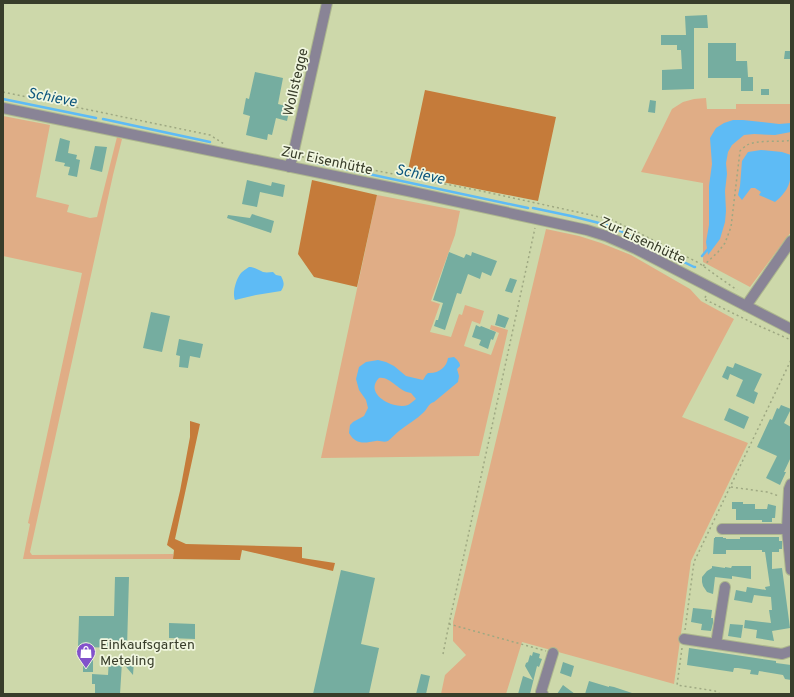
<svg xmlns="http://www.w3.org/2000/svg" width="794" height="697" viewBox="0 0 794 697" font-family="Overpass,sans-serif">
<rect width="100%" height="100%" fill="#cdd8aa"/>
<path fill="#e0ad86" d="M706 98 707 109H736V104H791V232L750 287 703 262V183L641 172 672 109 683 102 694 99Z
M3 116 50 125 36 197 69 205 67 212 90 218 97 217 117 137 122 139 113 175 30 552 32 555 173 554V559H23L30 524 28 523 82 273 3 256Z
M377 195 460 211 455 235 431 301 440 304 430 332 451 337 459 314 462 315 465 305 484 311 480 324 472 321 464 346 491 355 499 333 490 329 491 325 508 330 479 456 321 458Z
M546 229 579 236 601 243 631 255 690 289 701 301 734 319 682 417 748 443 691 561 674 684 522 642 506 694H441L445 675 466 655 453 641V622Z"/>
<path fill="#c57b3a" d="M425 90 556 117 538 201 407 175Z
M312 180 377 195 357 287 314 277 298 254Z
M190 421 200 424 175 539 186 544 302 547V558L335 563 333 571 242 550 240 560 173 559 174 550 167 545 180 491 190 437Z"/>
<path fill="#5ebbf5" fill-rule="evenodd" d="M733 120H743L779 124 791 123V132L775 135 754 134 744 135 732 145 728 152 726 163 727 174 725 191 726 211 725 222 720 239 708 255 706 242 709 225V186L712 164 710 138 716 128 724 123Z
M761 150 782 152 791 155C791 177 793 187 775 202L759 195 761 192 755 188H751L742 200 738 195 740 186 742 161 748 152Z
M249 267C255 267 258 270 263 272 267 273 270 272 273 272L276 275 281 276C284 282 285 285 281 291L256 295 235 300C232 293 236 279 241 273 243 271 246 269 249 267Z
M454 357C457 360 460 362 460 366L457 369 459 376 458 382 434 402C428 404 428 408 424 412 417 419 408 424 399 431 395 434 392 438 388 441 383 443 380 440 376 441 364 443 356 445 349 433L350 425 353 422 364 416 368 408 366 400 359 390 356 379 359 367 366 362 378 360 386 362 394 366 406 376 423 380 426 375 428 373C438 374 447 367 448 358ZM379 378C390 376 399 392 411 393L416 399C413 401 410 404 408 405 394 410 363 394 379 378Z"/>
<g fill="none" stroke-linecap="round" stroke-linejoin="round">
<path stroke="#5ebbf5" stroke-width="2.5" d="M3 99 96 118
M103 119 210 142
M308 161 528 208
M533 208 571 216 607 225
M612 227 694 267H695
M702 256 708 249"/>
</g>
<path fill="#75ada0" d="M707 15 708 28H694V89L662 90V70L682 69 681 50H677V45H661V35H686L685 16Z
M708 43H736V61H747L748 77H753V91H741V78H708Z
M785 51H791V59H784Z
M255 72 283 78 278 104 290 107 287 121 276 118 272 135 268 134 267 140 246 135 250 116 243 114 246 98 249 99Z
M761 89H769V95H761Z
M650 100 656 101 655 113 648 112Z
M60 138 70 141 68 153 77 155 76 159 80 160 77 177 68 175 70 167 64 166 65 163 55 161Z
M95 146 107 147 102 172 90 169Z
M247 180 271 186 272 182 285 185 283 197 260 192 257 207 242 204Z
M252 214 274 221 271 233 227 218 228 215 250 218Z
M449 252 464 258 466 254 471 256 472 252 497 261 491 276 482 272 480 279 468 274 461 294 457 293 445 330 434 326 436 320H438L443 303 433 300Z
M510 278 517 280 512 293 505 291Z
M151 312 170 316 162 352 143 348Z
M498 314 509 318 505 328 495 325Z
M476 325 480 327 481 326 496 332 493 340 491 339 488 349 479 345 481 340 472 337Z
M179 339 203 344 200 358 190 356 188 368 179 367 180 356 176 355Z
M735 363 762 374 754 391 758 393 754 404 736 396 743 380 730 374 728 380 722 377 727 366 733 368Z
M781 405 791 409 784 423 791 427V457L784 472H786L780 485 766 478 777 456 757 447 770 419 772 420 777 408 779 409Z
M729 408 749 417 744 429 724 420Z
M732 502H743V504H755V509H767L768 504 776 506 775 518H772V522H762V520H736V509H732Z
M715 537H723V538H726V539H740V537H779V541H782V549H779V552H772V569L782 568 790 628 772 631 774 641 756 638 757 630 744 628 745 620 771 623 769 610H772L771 597 754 595 752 603 734 600 736 590 746 592 747 587 766 590 765 587 770 586 765 552H762V550H726V554H713L714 538H715Z
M712 566 725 568V567L731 568 732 566H751V579L732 576V579L715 577 713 594 707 592 703 586 702 582V577L707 571 712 568Z
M341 570 375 578 361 644 379 648 369 694H313Z
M115 577H129L127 648 78 647 79 616H114Z
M693 608 712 610 711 618H713V623L711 631 701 630 702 624 691 622Z
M169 623 195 624V639L169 638Z
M730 624 743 625 741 638 728 636Z
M689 648 776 661V663L791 665V680L785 679 783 675 759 671 758 675 750 674 751 670 738 668H734L733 672 687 665Z
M533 652 540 654 539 658 542 659 539 667 537 666 530 694H518L523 676 533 680 525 666 526 663 528 662 530 655 532 656Z
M83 658 93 659V672H83Z
M109 659 134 661 133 675 122 662 120 694H95V684H92V674L108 675Z
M563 662 574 666 571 677 560 673Z
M421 674 430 676 426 694H416Z
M589 681 609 687V686L614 687 632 693 631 694H585Z
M563 685 575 694H557Z"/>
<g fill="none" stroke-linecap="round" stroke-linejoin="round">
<defs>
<path id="minor" d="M3 108 408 191 587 230 606 236 636 249 791 329
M289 167 292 159 327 3
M746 306 791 241
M791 484 789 489 787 529 791 570
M722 529H787
M684 639 782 654 791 651
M716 644 725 587
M543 694 541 692 553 653"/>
</defs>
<use href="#minor" stroke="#acb68e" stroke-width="12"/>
<path stroke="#9ea882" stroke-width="1.5" stroke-dasharray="2 3" stroke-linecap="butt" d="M3 92 210 135 224 144
M302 157H306L481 191 591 215 612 220 633 230 699 263 717 276 737 290
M703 266 718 252 725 243 731 227 740 151C742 149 745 146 747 145 759 139 778 143 791 140
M706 296 704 299 757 325 791 340
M731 487 767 492 779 496
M449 624 546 651
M685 630 694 562 791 360
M682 648 677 685 715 691 720 694
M443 654 449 624 535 228"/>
<use href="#minor" stroke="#898496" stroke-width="10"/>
</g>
<defs>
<symbol id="shop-pin" viewBox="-11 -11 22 30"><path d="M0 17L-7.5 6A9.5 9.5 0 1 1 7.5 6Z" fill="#8252cb" stroke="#f0f6df"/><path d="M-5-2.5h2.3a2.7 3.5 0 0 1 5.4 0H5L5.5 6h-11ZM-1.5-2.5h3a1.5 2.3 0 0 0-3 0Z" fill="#fff"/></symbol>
</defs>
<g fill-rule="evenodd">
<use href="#shop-pin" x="75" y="641" width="22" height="30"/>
</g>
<g text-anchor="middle" stroke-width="3.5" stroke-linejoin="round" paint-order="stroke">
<g font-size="14" fill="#383d2a" stroke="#f0f6df">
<text transform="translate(295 82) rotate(-77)" y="5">Wollstegge</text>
<text transform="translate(327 160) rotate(12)" y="5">Zur Eisenhütte</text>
<text transform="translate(643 240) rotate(25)" y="5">Zur Eisenhütte</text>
</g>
<g font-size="14" fill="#383d2a" stroke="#f0f6df" text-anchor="start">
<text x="100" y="649">Einkaufsgarten<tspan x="100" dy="16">Meteling</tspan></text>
</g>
<g font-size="15" font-style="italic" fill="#0d567d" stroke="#f0f6df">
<text transform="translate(52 97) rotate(11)" y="5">Schieve</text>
<text transform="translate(420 174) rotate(12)" y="5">Schieve</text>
</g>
</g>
<rect width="794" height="697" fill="none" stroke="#383d2a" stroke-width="8"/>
</svg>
